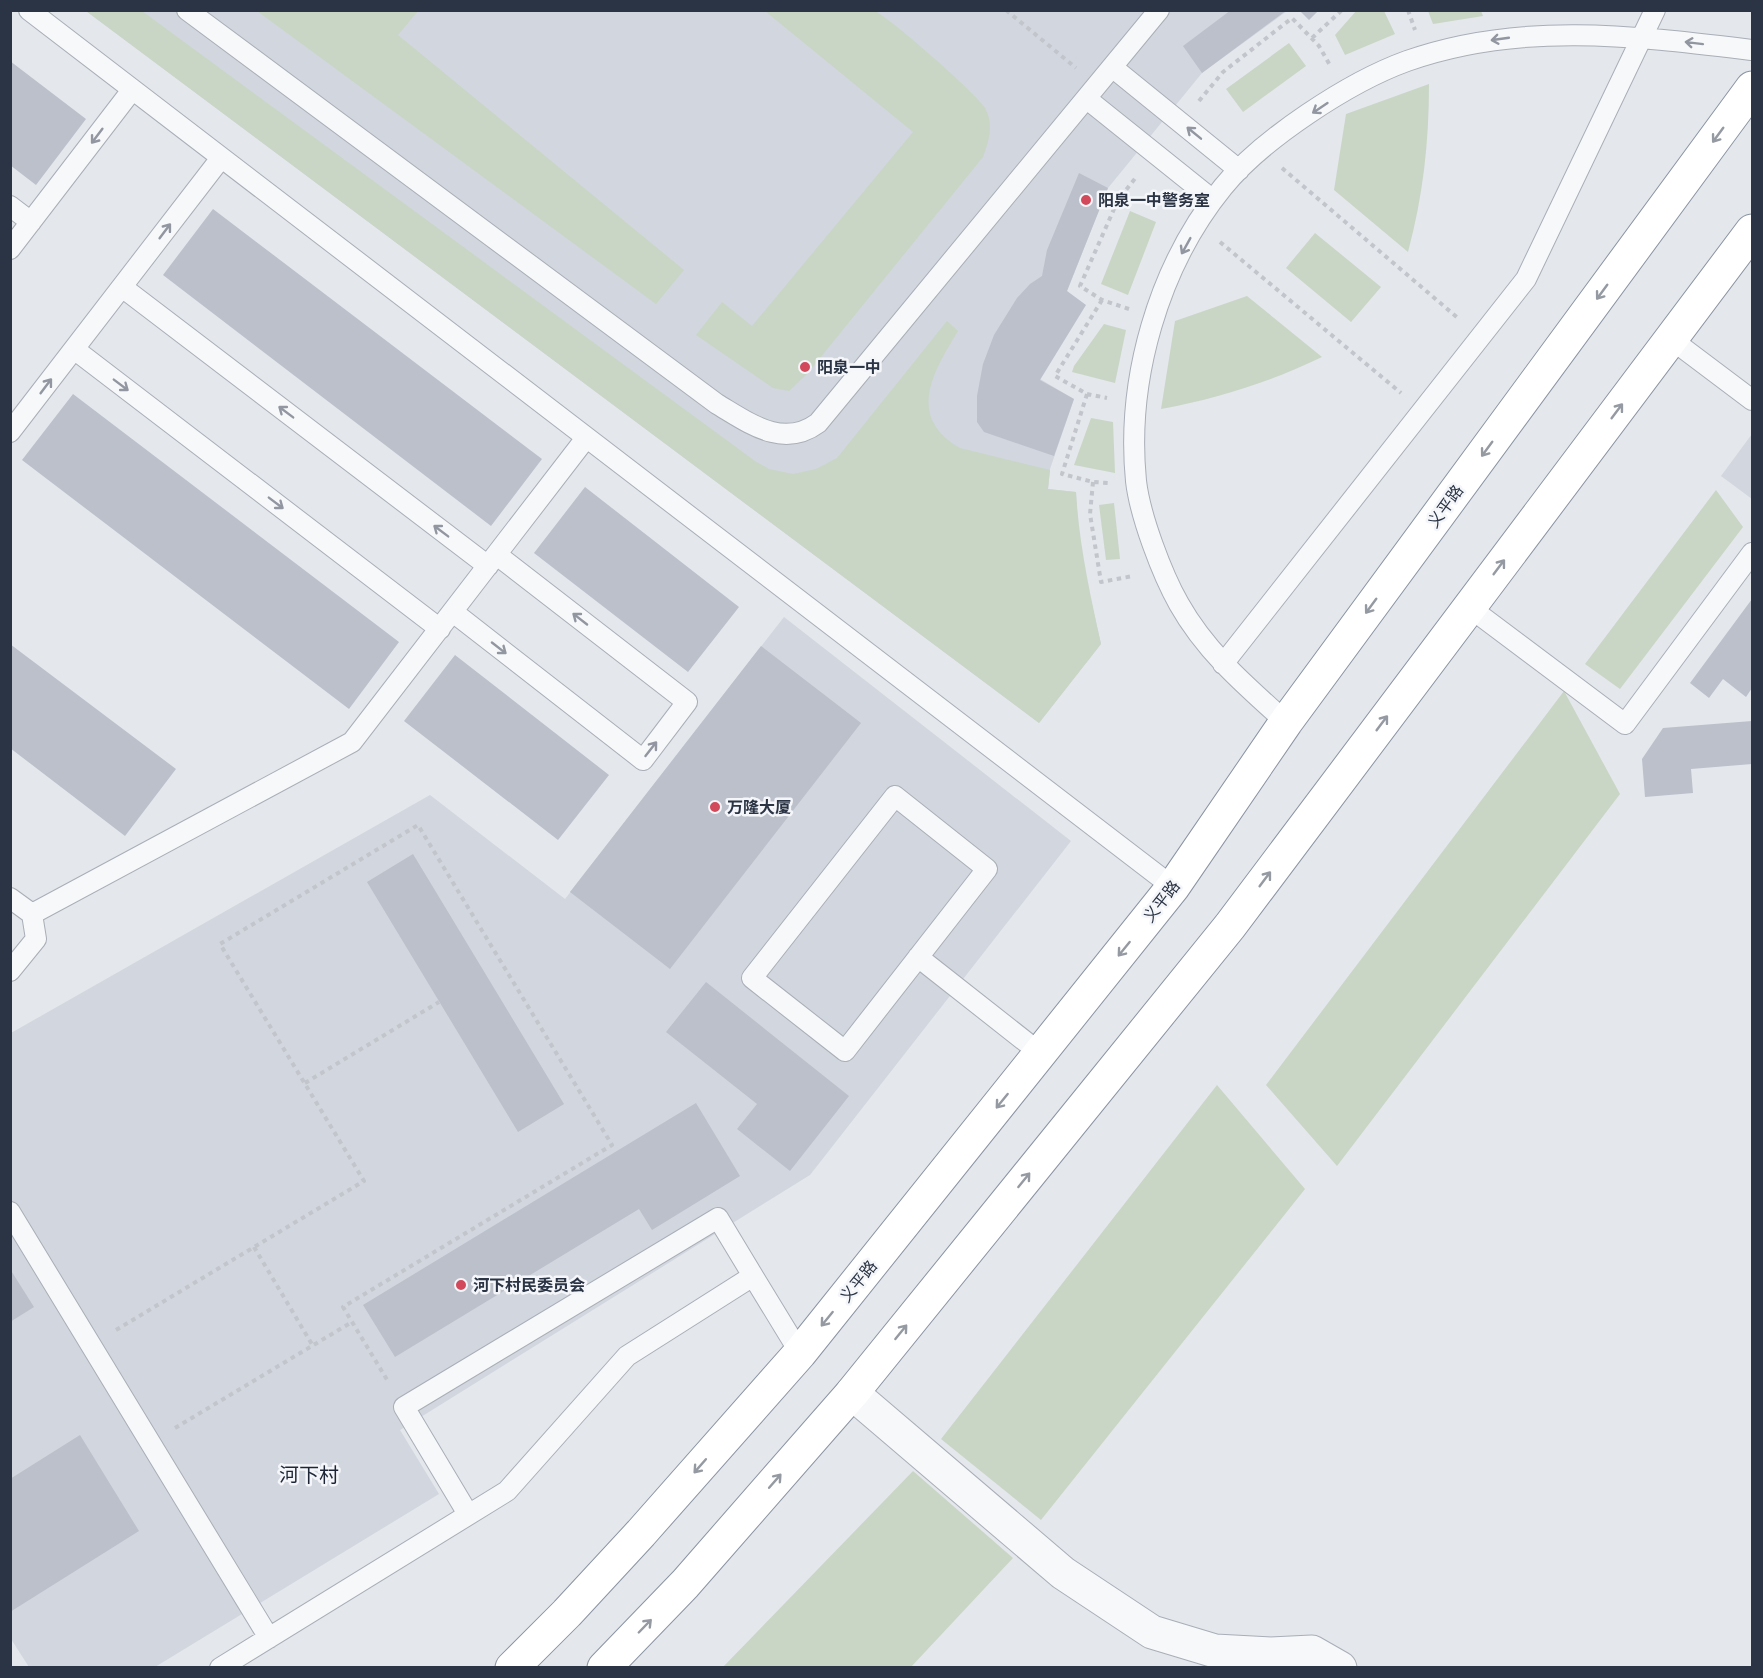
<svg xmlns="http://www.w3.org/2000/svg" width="1763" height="1678" viewBox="0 0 1763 1678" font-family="'Public Sans','Noto Sans SC',sans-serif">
<rect width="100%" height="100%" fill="#e4e7ec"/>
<path fill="#d2d6de" d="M86 11H1287L1202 73 1108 188 1067 291 1040 379 1074 399 1050 469 1048 489 1076 492 1078 527 1085 574 1101 644 1039 723Z
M1752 434V499L1721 476Z
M784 617 1071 841 810 1175 400 1430 439 1494 155 1667H29L11 1639V1033L430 795 565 899Z"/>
<path fill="#c9d6c5" d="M1357 10 1384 11 1395 34 1345 55 1335 35Z
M86 11H142L755 461 769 469 793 474 816 469 837 458 947 321 958 331C934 371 905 416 960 448L1050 470 1048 489 1076 492C1079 544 1090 594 1101 644L1039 723Z
M257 11H418L398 35 684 270 656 304Z
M765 11C782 10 866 7 875 11 890 18 978 95 985 108 994 124 989 141 983 157L807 374 789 391 773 388 696 335 722 302 752 326 913 132Z
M1428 11H1481L1483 16 1433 24Z
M1289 43 1306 66 1243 112 1226 89Z
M1429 84C1429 143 1423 196 1408 252L1334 190 1346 114Z
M1130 211 1156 222 1128 295 1101 284Z
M1315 233 1381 287 1351 322 1286 268Z
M1247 296 1322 357C1270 382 1219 398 1161 409L1175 321Z
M1104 324 1126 330 1115 383 1072 372 1074 366Z
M1091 418 1113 422 1115 473 1074 465Z
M1716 490 1743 527 1620 689 1585 664Z
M1114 503 1120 559 1106 560 1099 505Z
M1564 691 1620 794 1337 1166 1266 1085Z
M1217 1085 1305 1189 1041 1520 941 1439Z
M913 1471 1013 1558 911 1667H723Z"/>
<path fill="#bbc0ca" d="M1231 10H1287L1202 73 1183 46Z
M1299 10H1319L1309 20Z
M10 61 86 119 36 185 10 165Z
M1079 173 1108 188 1067 291 1086 305 1040 380 1074 399 1054 456 984 432 977 422V396L983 364 994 335 1017 298 1030 284 1042 276 1047 250Z
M213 209 542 459 491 526 163 275Z
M73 394 399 642 349 709 22 460Z
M585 487 739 607 688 672 534 553Z
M1752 599V688L1746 697 1723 679 1709 698 1690 683Z
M10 644 176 769 125 836 10 748Z
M761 646 861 723 670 969 570 892Z
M455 655 609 775 558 840 404 721Z
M1752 721V764L1691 769 1693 793 1645 797 1642 759 1663 728Z
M413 854 564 1104 518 1132 367 882Z
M706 982 849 1096 790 1171 737 1129 757 1104 666 1032Z
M696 1103 740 1176 652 1230 639 1209 395 1357 363 1305Z
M10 1269 34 1307 10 1322Z
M80 1435 139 1531 10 1612V1479Z"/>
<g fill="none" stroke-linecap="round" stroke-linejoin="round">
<defs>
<path id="service" d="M29 10 1173 887
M187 10 717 404C749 423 783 449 818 423L1159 10
M1112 67 1239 170
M1087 99 1213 200
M10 206 31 222
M10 249 132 90
M122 287 488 566
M1671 339 1752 400
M74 349 440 629
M10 432 221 158
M1469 607 1625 724 1752 553
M453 612 643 760 687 702 497 555
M1223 664 1526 279 1655 10
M1286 722C1246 686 1206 652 1179 604 1162 574 1140 516 1136 481 1126 380 1158 267 1223 187 1262 139 1349 82 1407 61 1520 21 1636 36 1752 50
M895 796 987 869 845 1051 752 978Z
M10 898 32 914 36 939 10 971
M32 914 352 742 586 438
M918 957 1040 1053
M10 1212 269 1638
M468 1514 404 1407 718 1218 753 1276
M220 1668 507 1491 627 1356 753 1276 800 1353"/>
<path id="minor" d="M852 1393 1063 1573 1152 1632 1215 1651 1271 1654 1312 1652 1340 1668"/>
<path id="trunk" d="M512 1668 567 1613 641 1533 800 1353 1173 887 1286 722 1752 88
M604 1668 685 1584 852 1393 1230 926 1752 231"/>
</defs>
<use href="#service" stroke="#a9aeb7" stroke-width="22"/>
<use href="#minor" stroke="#a9aeb7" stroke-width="35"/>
<use href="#trunk" stroke="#8b94a3" stroke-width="35"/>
<path stroke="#c2c5cb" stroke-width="4" stroke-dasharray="4.5 4.5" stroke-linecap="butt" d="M1006 10 1076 68
M1408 10 1415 30
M1312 38 1342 10
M1199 101 1223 72 1292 18 1319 46 1331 67
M1282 168 1459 319
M1220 242 1401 393
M1102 300 1055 376 1087 394 1107 398
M1129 309 1102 300 1080 286 1118 200 1137 176
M1087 394 1062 474 1093 482 1109 483
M1093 482 1090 514 1101 582 1133 576
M305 1083 439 1002
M254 1247 313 1346
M116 1330 364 1181 220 944 418 825 612 1145 343 1307 389 1383
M175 1428 352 1322"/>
<use href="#service" stroke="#f7f8fa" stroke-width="20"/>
<use href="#minor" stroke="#f7f8fa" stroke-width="33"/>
<use href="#trunk" stroke="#fff" stroke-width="33"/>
</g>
<defs><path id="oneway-shaft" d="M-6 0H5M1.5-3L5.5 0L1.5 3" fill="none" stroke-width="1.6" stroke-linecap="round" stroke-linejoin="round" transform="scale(1.5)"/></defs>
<g stroke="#9196a0">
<use href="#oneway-shaft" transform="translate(1500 39) rotate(172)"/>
<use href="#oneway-shaft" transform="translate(1694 43) rotate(-173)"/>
<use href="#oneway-shaft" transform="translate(1320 108) rotate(146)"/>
<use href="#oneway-shaft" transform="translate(1194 133) rotate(-141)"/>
<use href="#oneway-shaft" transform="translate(97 136) rotate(127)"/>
<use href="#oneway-shaft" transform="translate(165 231) rotate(-53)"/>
<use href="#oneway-shaft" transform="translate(1186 246) rotate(119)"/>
<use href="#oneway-shaft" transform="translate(121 385) rotate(37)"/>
<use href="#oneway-shaft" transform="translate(46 386) rotate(-53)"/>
<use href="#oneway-shaft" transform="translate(286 412) rotate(-143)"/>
<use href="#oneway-shaft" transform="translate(276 503) rotate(37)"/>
<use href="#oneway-shaft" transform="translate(441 531) rotate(-143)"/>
<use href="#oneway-shaft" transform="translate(580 619) rotate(-142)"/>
<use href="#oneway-shaft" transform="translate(499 648) rotate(38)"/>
<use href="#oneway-shaft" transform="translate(651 749) rotate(-52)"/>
</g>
<g stroke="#959aa2">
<use href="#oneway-shaft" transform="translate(1718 135) rotate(126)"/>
<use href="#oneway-shaft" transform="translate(1602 292) rotate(126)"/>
<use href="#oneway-shaft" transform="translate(1617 411) rotate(-53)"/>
<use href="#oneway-shaft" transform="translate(1487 449) rotate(126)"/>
<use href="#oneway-shaft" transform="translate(1499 567) rotate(-53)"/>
<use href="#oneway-shaft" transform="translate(1371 606) rotate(126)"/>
<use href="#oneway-shaft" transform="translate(1382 723) rotate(-53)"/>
<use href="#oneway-shaft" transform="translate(1265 879) rotate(-53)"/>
<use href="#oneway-shaft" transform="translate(1124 949) rotate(129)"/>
<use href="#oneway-shaft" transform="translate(1002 1101) rotate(129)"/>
<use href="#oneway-shaft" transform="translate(1024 1180) rotate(-51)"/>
<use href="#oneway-shaft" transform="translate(827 1319) rotate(129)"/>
<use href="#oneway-shaft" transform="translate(901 1332) rotate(-51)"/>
<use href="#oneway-shaft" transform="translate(700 1466) rotate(131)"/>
<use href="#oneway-shaft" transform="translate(775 1481) rotate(-49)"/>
<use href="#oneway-shaft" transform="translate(645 1626) rotate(-46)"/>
</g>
<g fill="#d1495b" stroke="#f4f6f9" stroke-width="2">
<circle cx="1086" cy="200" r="6"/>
<circle cx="805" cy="367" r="6"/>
<circle cx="715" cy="807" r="6"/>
<circle cx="461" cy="1285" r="6"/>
</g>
<g text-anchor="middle" stroke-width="5" stroke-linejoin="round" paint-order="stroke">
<g font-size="16" font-weight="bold" fill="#2b3445" stroke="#f4f6f9" text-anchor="start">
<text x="1098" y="206">阳泉一中警务室</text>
<text x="817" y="373">阳泉一中</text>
<text x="727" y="813">万隆大厦</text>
<text x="473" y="1291">河下村民委员会</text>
</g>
<g font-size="16" fill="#2b3445" stroke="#f4f6f9">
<text transform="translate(1445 506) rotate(-54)" y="6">义平路</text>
<text transform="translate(1161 901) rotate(-52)" y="6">义平路</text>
<text transform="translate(858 1281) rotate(-51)" y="6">义平路</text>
</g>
<g font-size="20" fill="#1d2536" stroke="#f4f6f9">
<text x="309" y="1482">河下村</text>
</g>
</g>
<rect width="1763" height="1678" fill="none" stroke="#2b3445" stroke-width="24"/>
</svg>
